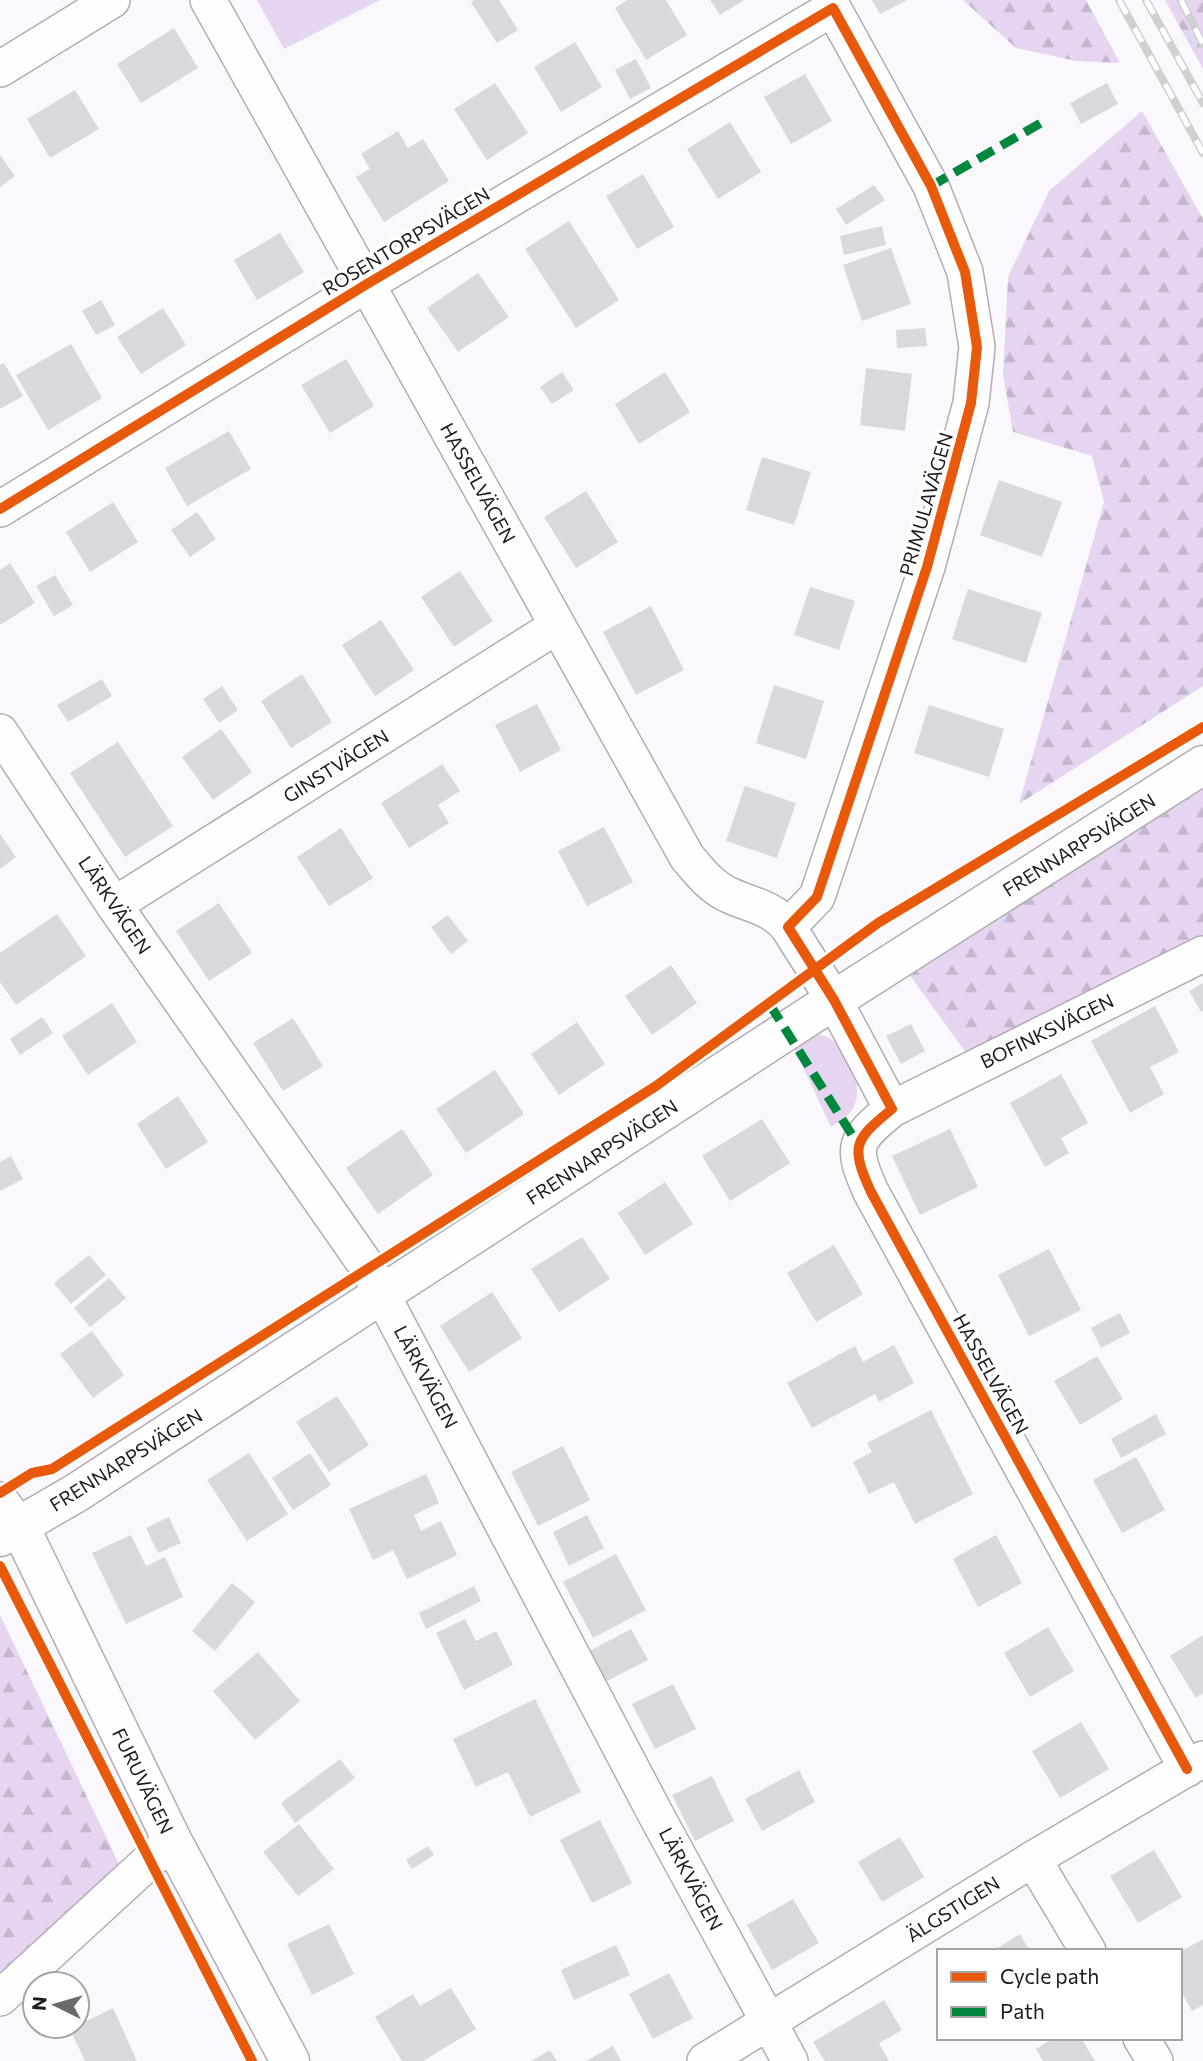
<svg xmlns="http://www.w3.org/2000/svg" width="1203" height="2061" viewBox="0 0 1203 2061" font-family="Commissioner,sans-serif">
<defs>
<pattern id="forest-firs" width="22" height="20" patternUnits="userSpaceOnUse" patternTransform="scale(1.75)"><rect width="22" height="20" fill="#e5d5f0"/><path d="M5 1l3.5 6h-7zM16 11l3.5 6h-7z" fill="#c4b6ce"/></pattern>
</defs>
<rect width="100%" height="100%" fill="#faf8fc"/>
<path fill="#e5d5f0" d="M257 0H380L284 49Z
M810 1035C814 1035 817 1034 821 1035 849 1041 869 1092 849 1114 844 1119 836 1123 831 1127L792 1044Z"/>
<path fill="url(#forest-firs)" d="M963 0H1086L1120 63 1076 61 1016 48Z
M1165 0H1203V69Z
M1142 111 1203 219V686L1019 804 1104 502 1092 456 1013 432 1003 374 1008 277 1049 191Z
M1203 782V938L967 1054 906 970Z
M0 1615 120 1866 0 1974Z"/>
<path fill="#dbd8dd" d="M475 0H499L518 30 497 43 471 2Z
M627 0H666L687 35 646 60 615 8Z
M710 0H744L720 15Z
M872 0H907L880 14Z
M174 28 198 68 141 103 117 64Z
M575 42 602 87 561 112 534 67Z
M636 59 651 88 630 99 615 70Z
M805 74 832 121 791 144 764 97Z
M495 83 528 133 487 160 454 109Z
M1107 83 1118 104 1081 124 1070 103Z
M75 90 99 129 50 158 27 119Z
M730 122 761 172 718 199 687 149Z
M398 131 408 148 423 139 449 181 384 222 356 177 370 169 361 154Z
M0 155 15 176 0 187Z
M643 174 674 227 637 249 606 196Z
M874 185 885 200 846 225 836 209Z
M569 221 619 300 576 328 525 249Z
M882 226 886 245 844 255 840 236Z
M280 233 304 272 257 300 234 260Z
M891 248 911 304 862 321 843 265Z
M478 273 509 317 458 352 427 308Z
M101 300 115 325 96 335 82 311Z
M163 308 186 345 141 374 117 337Z
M925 328 927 346 897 348 896 330Z
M71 344 102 398 48 430 16 375Z
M346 359 374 406 330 433 301 385Z
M4 363 23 396 0 409V365Z
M866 368 912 374 905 431 860 425Z
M562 372 574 390 552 404 540 387Z
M665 372 690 412 639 444 615 404Z
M229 431 251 469 187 506 165 468Z
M762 457 811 472 794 525 746 510Z
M999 480 1062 502 1042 557 980 535Z
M586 491 618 542 576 568 544 517Z
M113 502 138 542 90 572 66 532Z
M197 512 216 539 190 557 171 530Z
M10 563 35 603 0 625V570Z
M460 571 493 621 454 647 421 597Z
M55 575 73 605 54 616 36 586Z
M810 587 855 601 839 650 794 635Z
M968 589 1042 613 1026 663 952 639Z
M651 606 684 670 636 695 603 632Z
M381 620 414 670 375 696 342 645Z
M302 674 332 722 291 748 261 701Z
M102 679 112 696 68 722 57 705Z
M774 685 824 701 806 759 756 743Z
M222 686 238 710 219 723 203 699Z
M537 704 561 750 520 772 495 725Z
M929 705 1004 729 989 777 914 753Z
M221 729 252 772 213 800 182 757Z
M118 742 173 826 125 857 70 773Z
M442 764 460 791 438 805 449 823 409 848 381 803Z
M745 786 796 803 777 858 726 841Z
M604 827 633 882 587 906 558 851Z
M341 828 373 878 329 906 297 857Z
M0 834 16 857 0 869Z
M219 903 252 953 209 981 176 931Z
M57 914 86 956 16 1005 0 982V953Z
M448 915 468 941 451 954 431 927Z
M671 965 697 1003 652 1035 625 996Z
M1203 983V1011L1201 1012 1189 991Z
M112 1003 137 1042 88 1075 62 1036Z
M1155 1006 1179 1052 1150 1067 1164 1094 1130 1113 1091 1041Z
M42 1017 53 1033 20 1055 10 1039Z
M293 1018 323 1066 283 1091 253 1043Z
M577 1022 605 1064 559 1095 531 1054Z
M911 1024 925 1051 901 1064 886 1036Z
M495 1070 524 1114 466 1153 436 1109Z
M1061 1074 1088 1123 1061 1138 1069 1153 1045 1167 1010 1103Z
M178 1096 208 1142 166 1169 137 1124Z
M762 1119 790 1163 730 1201 702 1156Z
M402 1129 433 1175 378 1214 346 1168Z
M950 1129 978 1187 920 1215 892 1156Z
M11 1156 23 1179 0 1191V1162Z
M665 1182 693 1224 645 1255 618 1213Z
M582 1237 610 1279 559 1312 531 1269Z
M834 1245 863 1294 816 1322 787 1273Z
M1049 1249 1081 1310 1029 1336 998 1275Z
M89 1255 106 1275 71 1304 54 1283Z
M109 1278 126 1298 90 1327 74 1308Z
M492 1292 522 1338 469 1372 440 1326Z
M1120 1313 1130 1333 1101 1348 1091 1328Z
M92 1331 124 1375 93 1398 60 1354Z
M894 1345 914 1383 879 1402 875 1394 812 1428 787 1383 855 1346 863 1362Z
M1097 1356 1123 1399 1080 1425 1054 1381Z
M337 1396 369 1445 329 1472 296 1422Z
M931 1410 973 1494 915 1524 894 1482 869 1494 853 1462 872 1452 867 1443Z
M1156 1414 1166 1434 1121 1458 1111 1439Z
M563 1446 590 1500 538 1526 511 1472Z
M249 1453 288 1514 247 1541 207 1480Z
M310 1453 331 1485 293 1510 272 1478Z
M1136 1457 1165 1510 1122 1533 1093 1480Z
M426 1474 439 1503 414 1515 421 1531 441 1521 457 1555 407 1579 393 1550 373 1560 349 1509Z
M587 1515 604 1548 569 1566 553 1532Z
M169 1517 181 1543 158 1553 146 1528Z
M131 1535 146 1566 165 1557 183 1597 126 1624 92 1553Z
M996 1535 1022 1583 978 1607 953 1559Z
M616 1554 646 1610 593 1638 563 1582Z
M232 1583 255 1602 215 1651 192 1631Z
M474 1586 481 1601 426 1629 419 1613Z
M465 1619 476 1641 496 1631 513 1665 464 1690 436 1633Z
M1048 1627 1074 1671 1030 1697 1004 1653Z
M631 1629 648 1660 601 1684 584 1654Z
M1203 1635V1693L1196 1698 1170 1656Z
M258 1652 300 1701 255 1740 213 1691Z
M673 1684 696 1729 655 1749 632 1704Z
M535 1699 581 1792 530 1817 508 1772 476 1787 453 1739Z
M1081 1722 1109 1769 1060 1798 1032 1751Z
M340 1759 355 1778 295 1823 281 1803Z
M799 1770 815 1802 762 1831 745 1799Z
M712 1776 734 1821 695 1841 672 1795Z
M600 1820 632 1883 592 1903 560 1840Z
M299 1824 334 1869 298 1896 263 1852Z
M900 1837 924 1877 882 1902 858 1862Z
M428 1846 434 1855 412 1869 406 1860Z
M1154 1850 1182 1897 1138 1923 1110 1876Z
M793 1899 819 1943 772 1970 747 1925Z
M329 1924 354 1974 312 1995 287 1944Z
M1020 1934 1030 1951H993Z
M1203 1939V2005L1192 2011 1180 1989V1952Z
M616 1945 630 1975 574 2000 561 1970Z
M669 1973 693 2018 653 2039 629 1994Z
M451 1988 476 2029 423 2061H402L375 2017 413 1994 420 2006Z
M884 2000 902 2030 879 2043 889 2061H825L813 2042Z
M113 2008 137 2061H85L70 2029Z
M1054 2038H1081L1095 2061H1043L1036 2049Z
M613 2046 621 2061H586Z
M550 2050 557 2061H531Z"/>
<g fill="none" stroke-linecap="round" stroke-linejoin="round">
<defs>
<path id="street" d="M208 0 687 857C699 871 711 887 729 895 750 905 772 907 788 927
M0 69 112 0
M0 509 367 284 833 8 931 186 965 272 977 347 971 403 927 567 817 897 788 927 834 1000 892 1109C854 1140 850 1146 871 1192L1187 1769
M0 732 114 905 368 1268 656 1815 790 2061
M114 905 557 626
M892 1109 1203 954
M0 1500 19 1525
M1033 1859 1088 1951
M0 1998 172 1840
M1141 2038 1155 2061
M705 2061 1033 1859 1203 1759"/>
<path id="secondary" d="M19 1525 172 1840 290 2061
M0 1537 76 1493 834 1000 1203 765"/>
</defs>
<use href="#street" stroke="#b1aeb3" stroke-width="38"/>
<use href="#secondary" stroke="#b1aeb3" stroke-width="41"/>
<use href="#street" stroke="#fefeff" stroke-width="35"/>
<use href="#secondary" stroke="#fefeff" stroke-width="38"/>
<defs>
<path id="rail" d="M1119 0 1203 153
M1146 0 1203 103
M1181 0 1203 44"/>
</defs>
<use href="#rail" stroke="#d0cfd2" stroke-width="8"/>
<use href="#rail" stroke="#fff" stroke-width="5" stroke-dasharray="16" stroke-linecap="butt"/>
<path stroke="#00873e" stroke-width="9" stroke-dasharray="18 9" stroke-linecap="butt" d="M931 186 1046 120
M770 1005 859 1146"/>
<defs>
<path id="cycleway" d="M0 509 367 284 833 8 931 186 965 272 977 347 971 403 927 567 817 897 788 927 834 1000 892 1109C854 1140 850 1146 871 1192L1187 1769
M0 1493 32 1473 52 1469 656 1086 878 923 1203 727
M0 1566 252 2061"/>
</defs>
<use href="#cycleway" stroke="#fff" stroke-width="15"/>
<use href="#cycleway" stroke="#e8590c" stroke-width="10"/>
</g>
<g text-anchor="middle" stroke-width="7" stroke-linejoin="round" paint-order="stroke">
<g font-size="19" fill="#1e1a21" stroke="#fff">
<text transform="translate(406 241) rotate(-31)" y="7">ROSENTORPSVÄGEN</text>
<text transform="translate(478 483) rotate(61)" y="7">HASSELVÄGEN</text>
<text transform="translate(926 504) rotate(-74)" y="7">PRIMULAVÄGEN</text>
<text transform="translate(336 766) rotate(-32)" y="7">GINSTVÄGEN</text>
<text transform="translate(1079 845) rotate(-32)" y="7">FRENNARPSVÄGEN</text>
<text transform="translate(115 905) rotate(56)" y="7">LÄRKVÄGEN</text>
<text transform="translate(1047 1031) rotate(-26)" y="7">BOFINKSVÄGEN</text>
<text transform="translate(602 1152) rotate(-33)" y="7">FRENNARPSVÄGEN</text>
<text transform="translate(991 1374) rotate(61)" y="7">HASSELVÄGEN</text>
<text transform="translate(426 1377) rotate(62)" y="7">LÄRKVÄGEN</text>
<text transform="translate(126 1460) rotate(-32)" y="7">FRENNARPSVÄGEN</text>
<text transform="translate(143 1781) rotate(64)" y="7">FURUVÄGEN</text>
<text transform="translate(691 1879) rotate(62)" y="7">LÄRKVÄGEN</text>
<text transform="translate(953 1909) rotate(-32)" y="7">ÄLGSTIGEN</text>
</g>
</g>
<rect x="937" y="1949" width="245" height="91" fill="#ffffff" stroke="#a5a3a6" stroke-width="2"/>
<rect x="951" y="1972" width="35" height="10" fill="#e8590c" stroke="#a5a3a6" stroke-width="2"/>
<text x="1000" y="1984" font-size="21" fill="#1e1a21">Cycle path</text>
<rect x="951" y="2007" width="35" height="10" fill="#00873e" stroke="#a5a3a6" stroke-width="2"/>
<text x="1000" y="2019" font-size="21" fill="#1e1a21">Path</text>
<g transform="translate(56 2005) rotate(275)"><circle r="33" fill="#ffffff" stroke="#a5a3a6" stroke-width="2"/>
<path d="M0-5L12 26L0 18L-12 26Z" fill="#6b686e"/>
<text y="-10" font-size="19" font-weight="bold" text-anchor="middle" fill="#1e1a21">N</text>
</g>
</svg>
